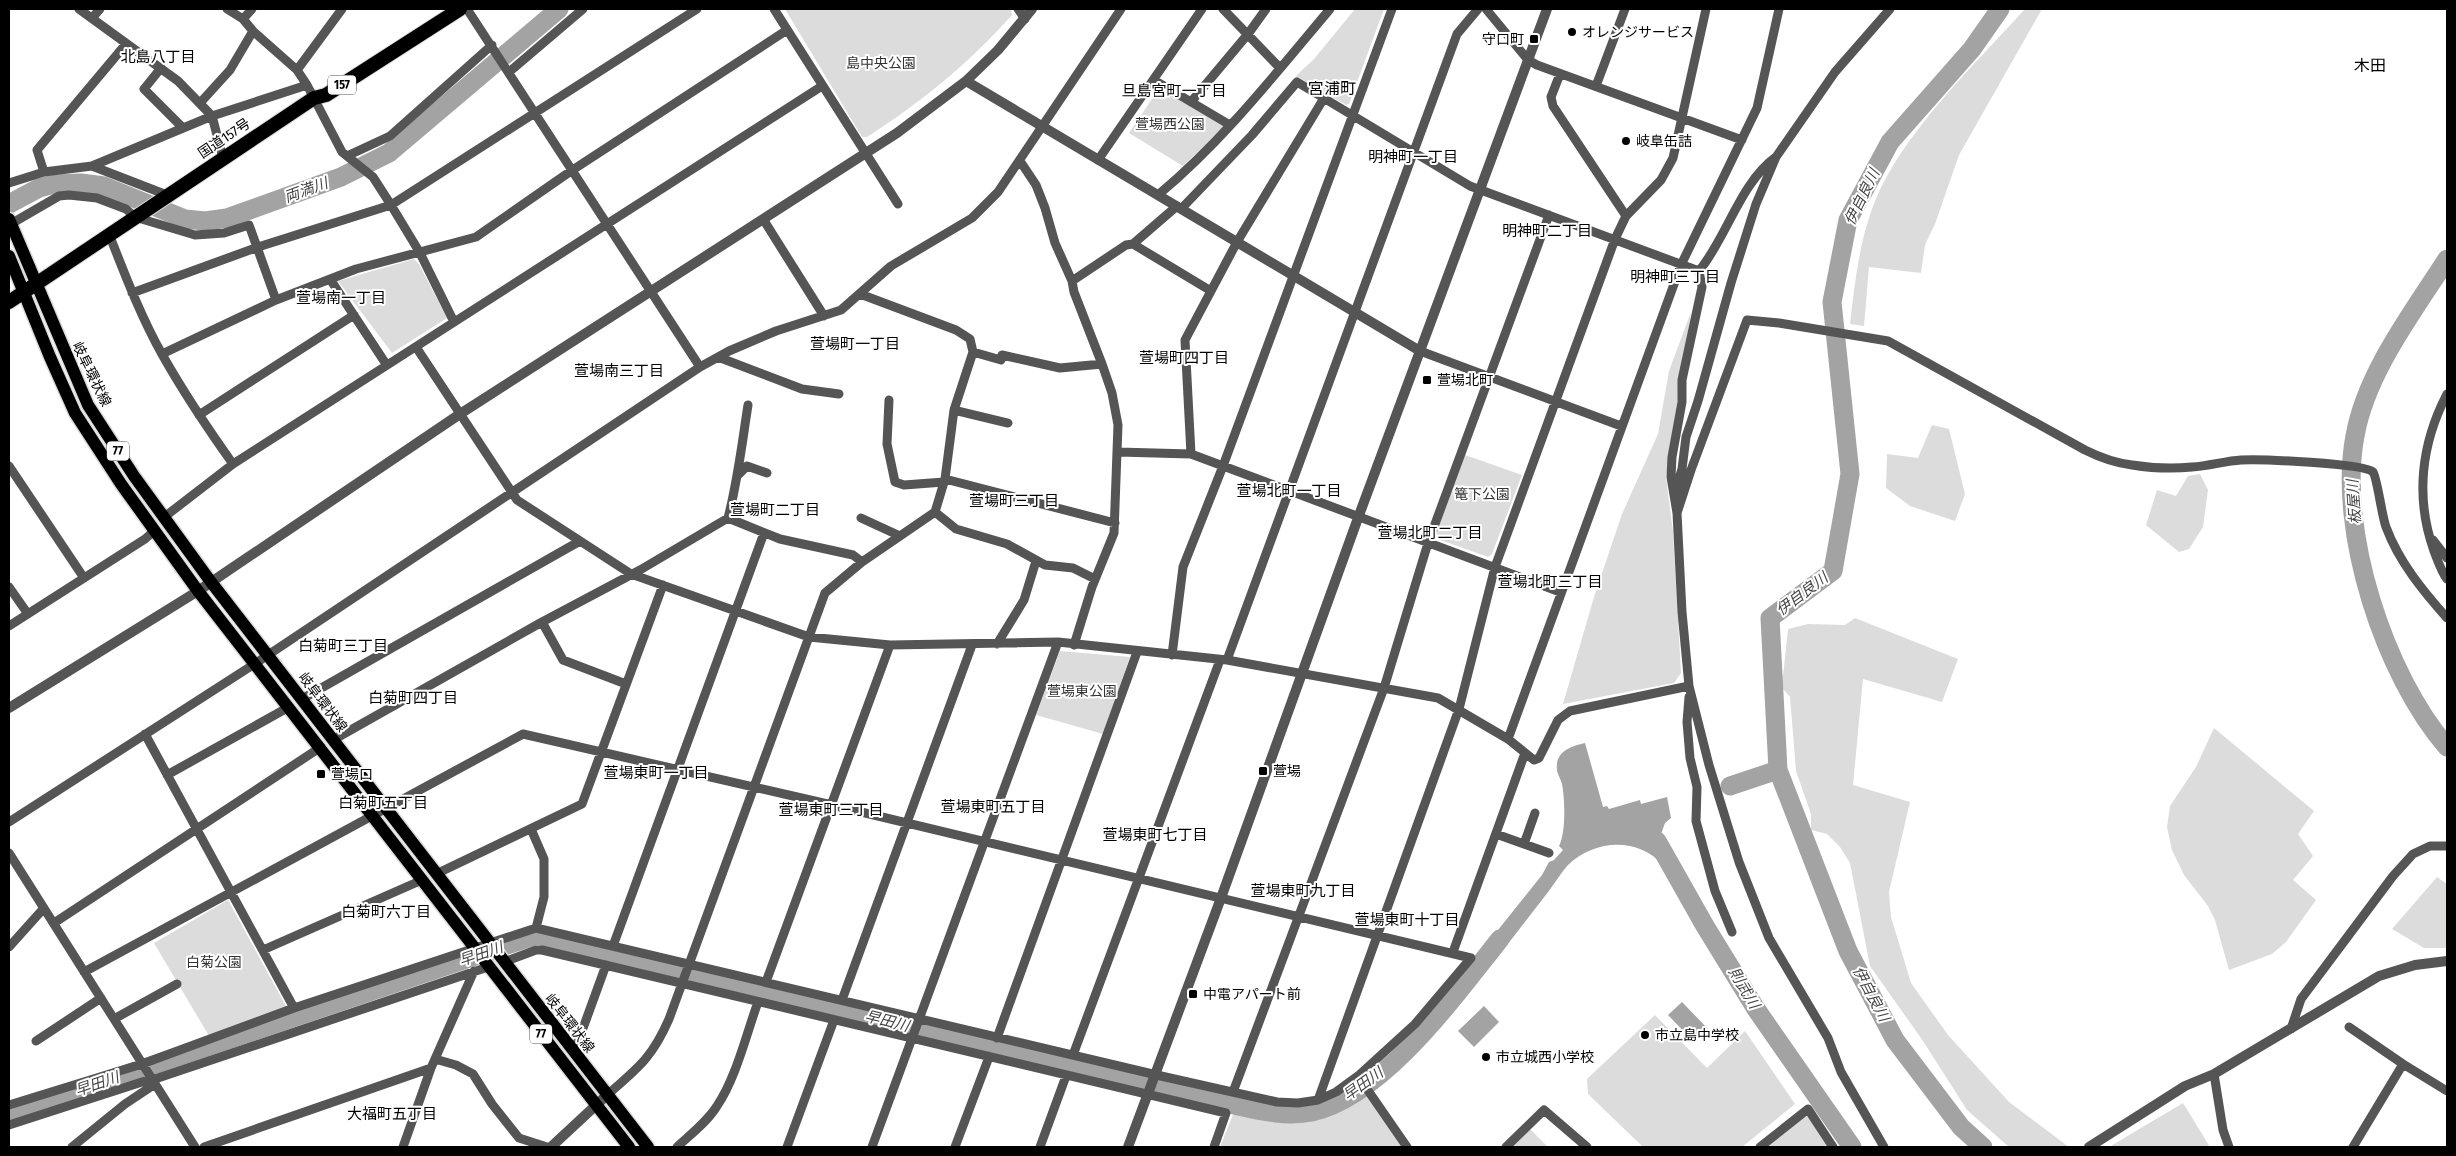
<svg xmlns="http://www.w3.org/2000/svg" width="2456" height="1156" viewBox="0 0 2456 1156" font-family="'Fira Sans Condensed','Noto Sans JP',sans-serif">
<rect width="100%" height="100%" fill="#fff"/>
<path fill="#dcdcdc" d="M785 9H1011L1012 15C967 65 923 101 867 137H862Z
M1355 9H1384L1349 104 1346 105 1296 76 1314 59Z
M2025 9H2042L1959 155 1935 224 1925 245 1921 273 1869 267 1864 326 1850 324C1855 280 1860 235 1878 194 1908 128 1976 63 2025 9Z
M1162 84 1225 125 1183 166 1129 133Z
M414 259 419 264 447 318 392 353 338 281Z
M1691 312 1666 477 1673 532 1681 673 1674 683 1563 704 1594 597 1622 514 1658 434 1669 371Z
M1932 425 1949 429 1965 494 1955 521 1910 506 1886 488 1887 454 1918 458Z
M1465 455 1522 475 1492 554 1488 557 1438 539 1435 536Z
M2200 474 2208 490 2203 527 2189 549 2179 552 2146 525 2157 490 2176 496 2188 476Z
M1855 618 1958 659 1942 702 1863 679 1853 785 1910 802 1889 892 1891 917 1911 983 1948 1035 2009 1102 2069 1147H2009L1967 1110 1923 1041 1870 966 1850 863 1840 847 1827 834 1811 830V814L1796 771 1790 697 1777 682 1783 676 1788 629 1808 624 1845 625Z
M1060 651 1130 657 1103 734 1036 715Z
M2214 728 2314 811 2298 834 2313 856 2293 880 2316 900 2286 942 2272 954 2229 970 2215 920 2208 906 2184 875 2172 850 2167 827 2170 806 2196 767Z
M2437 877 2447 884V948H2424L2392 929Z
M228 900 287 1008 209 1036 154 943Z
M1655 1015 1707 1068 1745 1031 1795 1104 1742 1147H1643L1588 1094 1587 1079Z
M1365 1093 1402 1147H1220L1234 1112C1290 1126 1316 1127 1365 1093Z
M2183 1103 2210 1147H2109Z
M1805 1117H1810L1829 1147H1767Z
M1530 1129 1548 1147H1517L1514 1145Z"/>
<path fill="#a3a3a3" d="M1585 743 1603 807 1607 806 1609 809 1640 800 1641 804 1667 797 1671 818 1665 823 1661 834 1673 858 1663 865C1638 837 1595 839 1568 865 1560 874 1553 886 1545 896 1528 918 1511 940 1494 962L1478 955 1542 875 1549 862 1554 860 1563 850 1559 846C1566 833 1565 799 1562 784 1561 779 1557 774 1557 769 1555 752 1571 746 1585 743Z
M1682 1002 1708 1029 1694 1042 1668 1015Z
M1484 1006 1499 1022 1474 1047 1458 1031Z"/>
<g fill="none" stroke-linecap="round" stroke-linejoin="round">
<path stroke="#a3a3a3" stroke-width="19" d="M9 204 39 188 54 184 81 183 104 186 185 219 205 221 227 218 341 177 389 153 559 9
M2447 259C2413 312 2366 373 2355 436 2337 530 2385 676 2447 747
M1730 786 1778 770
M1657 841 1705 926 1756 1009 1852 1147
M9 1114 537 935 1225 1103C1254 1109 1283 1118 1312 1112 1384 1096 1456 994 1500 939
M1983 1147 1961 1127 1895 1040 1848 951 1778 770 1770 618 1833 571 1850 474 1832 302 1848 220 1890 142 1972 49 2000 9"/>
<defs>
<path id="primary" d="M9 219 88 405 134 476 211 582 648 1147
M9 256 50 357 75 413 121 484 198 591 629 1147"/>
<path id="trunk" d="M9 302 314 98 326 95 460 9"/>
</defs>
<use href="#primary" stroke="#dbdbdb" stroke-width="15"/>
<use href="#trunk" stroke="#dbdbdb" stroke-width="16"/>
<path stroke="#555" stroke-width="9" d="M79 9 178 81 212 116 223 158
M227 9 243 19 253 31 297 70 307 85 342 152 373 177 391 205 420 253 454 322
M467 9 700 367
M774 9 898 204
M1018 9 1025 19
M1223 9 1280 68
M1486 9 1528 60 1537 65 1742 140
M92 18 100 9
M243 19 252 9
M161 68 144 89 183 128
M297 70 342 9
M509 72 583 9
M1560 74 1551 97 1553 106 1626 216
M1154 80 1230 125
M1596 86 1625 9
M1191 102 1248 34 1266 9
M200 103 230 70 253 31
M347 156 390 136 492 45
M1098 160 1202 9
M1020 161 1036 185 1045 208 1055 243 1072 281 1074 292 1102 364 1112 393 1118 425 1114 533 1092 587 1074 645
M92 166 212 116 307 85
M44 172 37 150 126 44
M9 183 44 172 92 166 167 195
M1158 195C1223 141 1276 73 1330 9
M1177 206 1133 244 1211 291
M1181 209 1252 135 1297 82 1470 186 1699 271 1702 287 1682 380V402L1672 457 1671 477 1677 513 1682 612 1689 686 1709 765 1739 862 1769 938 1828 1038 1841 1072 1884 1147
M763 219 824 316
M9 225 59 196 69 195 97 198 126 209 135 217 195 235 224 233 249 225 276 300
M109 234C125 275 141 317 163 356 184 393 208 429 233 464
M1699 271C1727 237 1740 183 1776 157L1835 72 1890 9
M330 279 386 364
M1072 281 1126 245 1133 244
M132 293 258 247 391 205 697 9
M416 347 517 500 631 574 809 637 890 645 1058 642 1227 660 1438 698 1508 739 1534 760 1539 758 1558 720 1570 711 1689 686
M1420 351 1621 426
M973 352 1001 360 1002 355 1060 368 1102 364
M162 354 276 300 356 269 476 237 571 171 787 30
M718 357 802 389 839 394
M2447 394C2421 444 2415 498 2434 551 2438 561 2441 571 2447 579
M889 400 887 444 895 482 904 485 944 482
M954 410 1008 423
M199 415 354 315
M1118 452 1191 454 1560 592
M1191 454 1185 340 1237 242 1324 98
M9 466 84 578
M739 474 747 466 767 473
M945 479 1115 523
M1675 491 1682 469 1686 437 1698 401 1731 283 1756 204 1776 157
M935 512 956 529 1007 544 1045 565 1073 568 1095 579
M1677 513 1691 470 1747 320 1779 323 1888 341 2085 450C2099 457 2115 463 2132 465 2151 468 2173 469 2192 467 2209 466 2225 461 2241 460 2259 459 2364 463 2373 472 2377 477 2382 517 2386 527 2399 562 2423 591 2447 618
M163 518 233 464 822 86
M728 518C738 480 742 443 748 405
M861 518 900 536
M2433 540 2447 558
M9 587 28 614
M542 622 563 660 626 684
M9 626 145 539 154 531
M997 644 1024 600 1036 561
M1172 655 1183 567 1223 466 1392 9
M1227 660 1457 34 1478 9
M1689 697 1687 722 1690 758 1697 787 1696 821 1715 891 1732 932
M302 699 580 541
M145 734 294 1008
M1508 739 1681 265 1757 108 1779 9
M333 740 542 622 640 570 728 518 780 539 853 555 862 562
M167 775 289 707
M9 822 256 663 700 367 729 351 776 331 841 310 891 266 972 218 998 192 1121 9
M531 829 544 859V897L536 928
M1496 834 1549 853
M1524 844 1535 813
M9 853 195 1147
M436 874 582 804 663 585
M54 923 321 747
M613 946 764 533
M9 947 44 908
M263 950 422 880
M1453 952 1525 753
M504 962 536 950H542L1226 1113 1214 1147
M766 982 890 645
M842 1000 972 645
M114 1019 177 984
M2349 1027 2403 1064 2447 1091
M2291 1029 2301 999 2393 876 2413 854 2430 846H2447
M997 1038 1137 652
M36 1041 101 998
M571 1049 578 1042 606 965
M1073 1055 1220 660
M435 1059 456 1065 473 1074 492 1104 519 1138 547 1147
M2214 1074 2223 1130 2229 1147
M1358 1076 1407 1147
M1233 1092 1384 688 1428 543 1549 215
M607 1095C638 1068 652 1058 669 1019L825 593 862 562 935 512 945 479 954 410 973 352 970 339 956 330 860 294
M1318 1100 1459 709 1495 567 1615 239 1626 216 1661 180 1673 158 1706 9
M9 1105 142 1064 294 1008 536 928 1161 1076 1277 1102 1298 1103 1318 1100 1336 1092 1358 1076 1415 1024 1471 958 832 805 523 734 84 972
M9 1125 142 1082 152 1080 488 967
M72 1147 125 1104 155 1084
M204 1147 431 1068 474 971
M403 1147 431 1068
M677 1147C691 1134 707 1122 717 1106 736 1078 746 1035 758 1002
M787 1147 834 1020
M872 1147 1058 642
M955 1147 989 1057
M1040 1147 1066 1076
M1506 1147 1544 1110 1587 1147
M1760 1147 1808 1109 1833 1147
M2353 1147 2403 1064"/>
<path stroke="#555" stroke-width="10" d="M966 81 1420 351
M9 708 198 591 460 414 897 133 966 81 998 50 1032 9
M551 1147 607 1095
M1128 1147 1221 898 1358 518 1547 9
M2089 1147 2185 1086 2214 1074 2379 976 2415 965 2447 961"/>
<use href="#primary" stroke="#000" stroke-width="12"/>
<use href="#trunk" stroke="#000" stroke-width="14"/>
</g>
<g fill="#000" stroke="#fff" stroke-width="2">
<circle cx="1572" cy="32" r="5"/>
<rect x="1529" y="34" width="10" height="10" rx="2.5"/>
<circle cx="1626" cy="141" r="5"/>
<rect x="1422" y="375" width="10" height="10" rx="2.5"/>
<rect x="1258" y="766" width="10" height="10" rx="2.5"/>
<rect x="316" y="769" width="10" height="10" rx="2.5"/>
<rect x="1188" y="989" width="10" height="10" rx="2.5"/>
<circle cx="1645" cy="1035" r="5"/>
<circle cx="1486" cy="1057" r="5"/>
</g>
<g text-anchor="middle" stroke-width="4" stroke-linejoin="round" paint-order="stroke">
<g fill="#fff" stroke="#4c4c4c" stroke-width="1">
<rect x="328" y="75.5" width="28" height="19" rx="4"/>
<rect x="107" y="441.5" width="22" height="19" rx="4"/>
<rect x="530" y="1024.5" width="22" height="19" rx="4"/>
</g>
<g font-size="12" font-weight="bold" fill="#000">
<text x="342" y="89">157</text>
<text x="118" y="455">77</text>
<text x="541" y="1038">77</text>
</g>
<g font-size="14" fill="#000" stroke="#fff" text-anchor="start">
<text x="1582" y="37">オレンジサービス</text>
<text x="1524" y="44" text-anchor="end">守口町</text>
<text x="1636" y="146">岐阜缶詰</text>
<text x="1437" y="385">萱場北町</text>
<text x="1273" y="776">萱場</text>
<text x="331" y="779">萱場口</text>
<text x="1203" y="999">中電アパート前</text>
<text x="1655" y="1040">市立島中学校</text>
<text x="1496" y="1062">市立城西小学校</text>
</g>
<g font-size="14" fill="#333" stroke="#fff">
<text x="881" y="68">島中央公園</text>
<text x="1170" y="129">萱場西公園</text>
<text x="1482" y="499">篭下公園</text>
<text x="1082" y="696">萱場東公園</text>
<text x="214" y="967">白菊公園</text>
</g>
<g font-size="14" fill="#000" stroke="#fff">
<text transform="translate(224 138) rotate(-34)" y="5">国道157号</text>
<text transform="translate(92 374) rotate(64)" y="5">岐阜環状線</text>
<text transform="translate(323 702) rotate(53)" y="5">岐阜環状線</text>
<text transform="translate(570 1023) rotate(52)" y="5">岐阜環状線</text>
</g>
<g font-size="15" fill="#000" stroke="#fff">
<text x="158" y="62">北島八丁目</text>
<text x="1174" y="96">旦島宮町一丁目</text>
<text x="1413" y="162">明神町一丁目</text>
<text x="1547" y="236">明神町二丁目</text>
<text x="1675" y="282">明神町三丁目</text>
<text x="341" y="303">萱場南一丁目</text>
<text x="855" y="349">萱場町一丁目</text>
<text x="1184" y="363">萱場町四丁目</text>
<text x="619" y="376">萱場南三丁目</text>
<text x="1289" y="496">萱場北町一丁目</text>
<text x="1014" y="506">萱場町三丁目</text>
<text x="775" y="515">萱場町二丁目</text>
<text x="1430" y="538">萱場北町二丁目</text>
<text x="1550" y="587">萱場北町三丁目</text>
<text x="343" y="651">白菊町三丁目</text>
<text x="413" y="703">白菊町四丁目</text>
<text x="656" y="778">萱場東町一丁目</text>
<text x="383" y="808">白菊町五丁目</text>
<text x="993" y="812">萱場東町五丁目</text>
<text x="831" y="815">萱場東町三丁目</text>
<text x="1155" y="840">萱場東町七丁目</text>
<text x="1303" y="896">萱場東町九丁目</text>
<text x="386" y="917">白菊町六丁目</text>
<text x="1407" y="925">萱場東町十丁目</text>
<text x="392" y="1119">大福町五丁目</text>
</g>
<g font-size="15" font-style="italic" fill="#444" stroke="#fff">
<text transform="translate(306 190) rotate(-20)" y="5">両満川</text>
<text transform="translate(1862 197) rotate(-64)" y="5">伊自良川</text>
<text transform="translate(2354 502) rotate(-94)" y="5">板屋川</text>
<text transform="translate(1802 594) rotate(-37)" y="5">伊自良川</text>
<text transform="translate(481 954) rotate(-19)" y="5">早田川</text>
<text transform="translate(1744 988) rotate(59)" y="5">則武川</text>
<text transform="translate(1871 994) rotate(62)" y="5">伊自良川</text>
<text transform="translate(887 1021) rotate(14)" y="5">早田川</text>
<text transform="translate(97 1084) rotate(-19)" y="5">早田川</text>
<text transform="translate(1363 1084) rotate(-36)" y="5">早田川</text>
</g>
<g font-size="16" fill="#000" stroke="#fff">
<text x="2370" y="71">木田</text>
<text x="1332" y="94">宮浦町</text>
</g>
</g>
<rect width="2456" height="1156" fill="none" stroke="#000000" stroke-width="20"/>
</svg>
